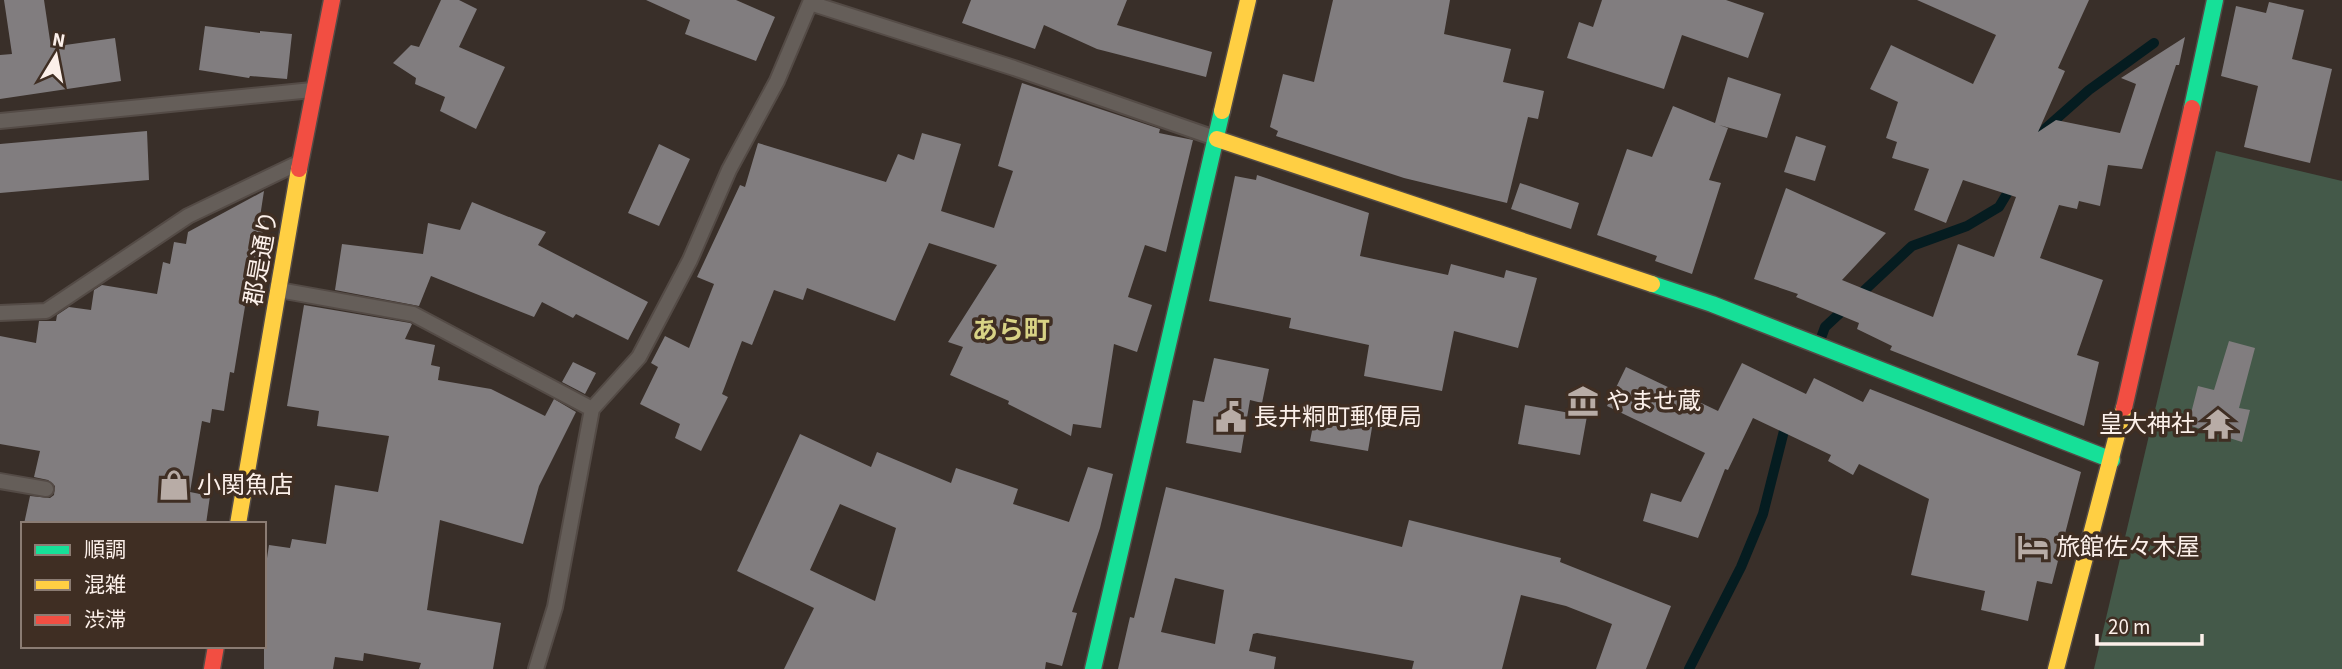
<svg xmlns="http://www.w3.org/2000/svg" width="2342" height="669" viewBox="0 0 2342 669" font-family="'Source Sans 3','Noto Sans JP',sans-serif">
<rect width="100%" height="100%" fill="#392f29"/>
<path fill="#445949" d="M2216 151 2342 181V669H2094Z"/>
<g fill="none" stroke-linecap="round" stroke-linejoin="round">
<path stroke="#051c20" stroke-width="10" d="M2042 134 2046 128 2089 90 2154 43
M1821 338 1825 327 1912 246 1967 226 1999 207 2014 182
M1689 669 1741 567 1763 514 1787 419"/>
</g>
<path fill="#817d7f" fill-rule="evenodd" d="M4 0H44L51 47 115 38 121 81 0 99V55L12 54Z
M441 0H459L477 9 459 47 505 67 476 129 440 111 445 97 415 84 416 78 393 63 411 45 419 47Z
M646 0H736L775 17 756 61 685 34 690 20Z
M971 0H1127L1117 25 1212 52 1206 77 1097 49 1044 25 1035 49 962 23Z
M1333 0H1450L1444 34 1511 49 1503 82 1544 91 1538 119 1528 117 1507 203 1404 178 1276 136 1278 131 1270 127 1283 74 1314 82Z
M1602 0H1726L1764 13 1748 58 1682 35 1664 89 1567 58 1579 22 1593 27Z
M1917 0H2089L2058 68 2065 71 2038 132 2056 120 2120 133 2136 84 2121 78 2185 37 2179 65H2176L2142 169 2108 165 2100 206 2079 201 2077 209 2059 205 2040 258 2103 280 2077 355 2099 362 2084 426 1890 350 1892 346 1857 329 1859 323 1796 297 1798 294 1754 279 1786 188 1886 233 1842 280 1933 317 1958 244 1994 257 2016 197 1963 180 1946 223 1914 210 1929 169 1892 158 1897 142 1886 138 1898 102 1870 89 1891 45 1973 84 1996 35Z
M2269 2 2304 10 2292 59 2332 69 2310 163 2244 147 2258 86 2221 76 2236 6 2266 13Z
M205 26 260 33V31L292 34 287 79 250 76 249 78 199 70Z
M1728 77 1781 94 1767 138 1719 125 1728 128 1709 180 1721 183 1692 274 1655 261 1657 256 1597 235 1627 149 1652 157 1673 106 1715 123Z
M1022 83 1160 129 1159 133 1193 140 1166 252 1145 245 1128 297 1152 305 1137 352 1114 344 1101 428 1073 424 1071 436 1008 404 1009 401 950 375 963 347 948 342 997 265 929 243 895 321 807 288 803 300 774 290 752 345 742 341 722 394 728 397 701 451 675 438 680 424 640 404 658 367 651 363 665 336 689 348 714 284 697 277 740 185 745 187 758 143 886 182 898 154 914 160 922 133 961 144 941 211 994 228 1013 171 998 166Z
M147 131 149 180 0 193V144Z
M1796 136 1826 146 1815 181 1784 172Z
M659 144 690 159 659 226 628 213Z
M1257 175 1369 213 1360 256 1448 275 1451 264 1504 278 1506 270 1537 278 1518 348 1454 331 1442 391 1364 376 1369 345 1289 328 1291 318 1209 301 1235 176 1256 180Z
M1520 183 1579 203 1571 229 1511 209Z
M264 191 260 217 265 218 256 271 251 270 234 373 230 372 224 411 212 409 210 423 202 421 190 492 210 496 206 524H24L30 496 50 498 54 495 55 486 48 480 34 477 40 451 0 444V336L36 343 39 321H56L57 315 69 307 91 310 94 290 102 285 157 294 163 262 170 264 174 242 186 244 188 232Z
M472 202 546 232 538 245 648 302 628 340 576 314 573 318 542 302 534 317 431 276 419 306 335 290 342 244 423 254 428 223 460 230Z
M304 305 410 323 412 324 405 339 435 345 431 365 440 367 438 380 491 389 545 416 554 399 576 412 539 486 523 544 440 520 427 610 501 623 493 669H419L421 663 364 653 363 661 335 657 333 669H264V578L269 545 290 548 292 539 326 544 335 485 378 492 389 436 317 426 319 411 287 406Z
M2229 341 2255 348 2239 408 2250 410 2242 442 2188 425 2198 386 2214 390Z
M1214 358 1269 369 1262 403 1250 400 1241 453 1186 443 1193 400 1204 402Z
M573 362 596 373 585 394 562 382Z
M1742 363 1806 394 1814 378 1863 402 1870 389 2081 472 2052 584 2037 581 2028 621 1981 610 1985 591 1911 575 1929 499 1859 464 1853 475 1828 461 1831 455 1753 418 1728 470 1725 469 1698 538 1643 521 1651 493 1681 502 1705 453 1607 406 1626 367 1718 411Z
M1317 405 1374 416 1368 451 1310 441Z
M1525 405 1587 416 1580 455 1518 444Z
M800 434 871 467 877 452 951 483 956 468 1018 489 1013 504 1069 522 1088 467 1113 474 1100 528 1072 612 1077 613 1062 666 1046 662 1045 669H784L814 608 737 571ZM840 504 896 528 875 601 810 570Z
M1166 487 1402 547 1409 520 1561 558 1560 562 1671 606 1646 669H1596L1612 624 1566 606 1521 595 1502 669H1412L1414 661 1257 633 1253 634 1249 651 1276 657 1274 669H1118L1130 617 1134 618ZM1175 578 1224 590 1215 644 1161 632Z"/>
<g fill="none" stroke-linecap="round" stroke-linejoin="round">
<defs>
<path id="lane" d="M0 121 312 90
M279 290 413 314 592 409
M0 313 46 311 188 216 294 165
M0 481 46 489
M536 669 555 607 592 409 639 357 690 260 729 170 777 81 810 3 1014 68 1215 138"/>
<path id="fast" d="M2192 108 2215 0
M1652 284 1712 304 2112 460
M1093 669 1222 111"/>
<path id="slow" d="M1222 111 1248 0
M1217 139 1652 284
M238 524 299 169
M2056 669 2124 408"/>
<path id="jam" d="M299 169 332 0
M2124 408 2192 108
M212 669 216 646"/>
</defs>
<use href="#lane" stroke="#544b46" stroke-width="18"/>
<use href="#fast" stroke="#544b46" stroke-width="19"/>
<use href="#slow" stroke="#544b46" stroke-width="19"/>
<use href="#jam" stroke="#544b46" stroke-width="19"/>
<use href="#lane" stroke="#655e59" stroke-width="14"/>
<use href="#fast" stroke="#16e098" stroke-width="16"/>
<use href="#slow" stroke="#ffcf43" stroke-width="16"/>
<use href="#jam" stroke="#f24e42" stroke-width="16"/>
</g>
<defs>
<symbol id="museum-bare" viewBox="-9 -9 18 18"><path d="M0-6L6-3V-2H-6V-3ZM-5-1h2V3h-2ZM-1-1h2V3h-2ZM3-1h2V3H3ZM-6 4H6V6H-6Z" fill="#b8aca6" stroke="#3f2e23" stroke-width="2.5" paint-order="stroke"/></symbol>
<symbol id="civic-bare" viewBox="-9 -9 18 18"><path d="M-.6-6.5H3V-4.5H.6V-3L4-1V1h2V6H-6V1h2V-1L-.6-3ZM-1.2 2.5V6h2.4V2.5Z" fill="#b8aca6" stroke="#3f2e23" stroke-width="2.5" paint-order="stroke"/></symbol>
<symbol id="temple-bare" viewBox="-9 -9 18 18"><path d="M0-6L5-2H3V0L6.5 2.5H4V6H1.5V3h-3V6H-4V2.5H-6.5L-3 0V-2H-5Z" fill="#b8aca6" stroke="#3f2e23" stroke-width="2.5" paint-order="stroke"/></symbol>
<symbol id="shop-bare" viewBox="-9 -9 18 18"><path d="M-5-2.5h2.3a2.7 3.5 0 0 1 5.4 0H5L5.5 6h-11ZM-1.5-2.5h3a1.5 2.3 0 0 0-3 0Z" fill="#b8aca6" stroke="#3f2e23" stroke-width="2.5" paint-order="stroke"/></symbol>
<symbol id="hotel-bare" viewBox="-9 -9 18 18"><path d="M-6-4.5h1.5V1H6V5H4.5V3h-9V5H-6ZM-4 0a1.8 1.8 0 1 1 3.6 0ZM.5 0V-2.5h3Q6-2.5 6 0Z" fill="#b8aca6" stroke="#3f2e23" stroke-width="2.5" paint-order="stroke"/></symbol>
</defs>
<g fill-rule="evenodd">
<use href="#museum-bare" x="1561" y="379" width="44" height="44"/>
<use href="#civic-bare" x="1209" y="395" width="44" height="44"/>
<use href="#temple-bare" x="2196" y="402" width="44" height="44"/>
<use href="#shop-bare" x="152" y="463" width="44" height="44"/>
<use href="#hotel-bare" x="2011" y="525" width="44" height="44"/>
</g>
<g text-anchor="middle" stroke-width="7" stroke-linejoin="round" paint-order="stroke">
<g font-size="24" fill="#fcf0ea" stroke="#3f2e23">
<text transform="translate(261 258) rotate(-80)" y="8">郡是通り</text>
</g>
<g font-size="24" fill="#fcf0ea" stroke="#3f2e23" text-anchor="start">
<text x="1606" y="409">やませ蔵</text>
<text x="1254" y="425">長井粡町郵便局</text>
<text x="2195" y="432" text-anchor="end">皇大神社</text>
<text x="197" y="493">小関魚店</text>
<text x="2056" y="555">旅館佐々木屋</text>
</g>
<g font-size="26" font-weight="bold" fill="#d8d385" stroke="#3f2e23">
<text x="1011" y="339">あら町</text>
</g>
</g>
<rect x="21" y="522" width="245" height="126" fill="#3f2e23" stroke="#8b7c73" stroke-width="2"/>
<rect x="35" y="545" width="35" height="10" fill="#16e098" stroke="#8b7c73" stroke-width="2"/>
<text x="84" y="557" font-size="21" fill="#fcf0ea">順調</text>
<rect x="35" y="580" width="35" height="10" fill="#ffcf43" stroke="#8b7c73" stroke-width="2"/>
<text x="84" y="592" font-size="21" fill="#fcf0ea">混雑</text>
<rect x="35" y="615" width="35" height="10" fill="#f24e42" stroke="#8b7c73" stroke-width="2"/>
<text x="84" y="627" font-size="21" fill="#fcf0ea">渋滞</text>
<g transform="translate(56 56) rotate(10)" stroke="#3f2e23" stroke-width="5" paint-order="stroke">
<path d="M0-5L12 26L0 18L-12 26Z" fill="#fcf0ea"/>
<text y="-10" font-size="19" font-weight="bold" text-anchor="middle" fill="#fcf0ea">N</text>
</g>
<path d="M2097 634v10h105v-10" fill="none" stroke="#fcf0ea" stroke-width="3.5"/>
<text x="2108" y="634" font-size="21" fill="#fcf0ea" stroke="#3f2e23" stroke-width="5" paint-order="stroke">20 m</text>
</svg>
